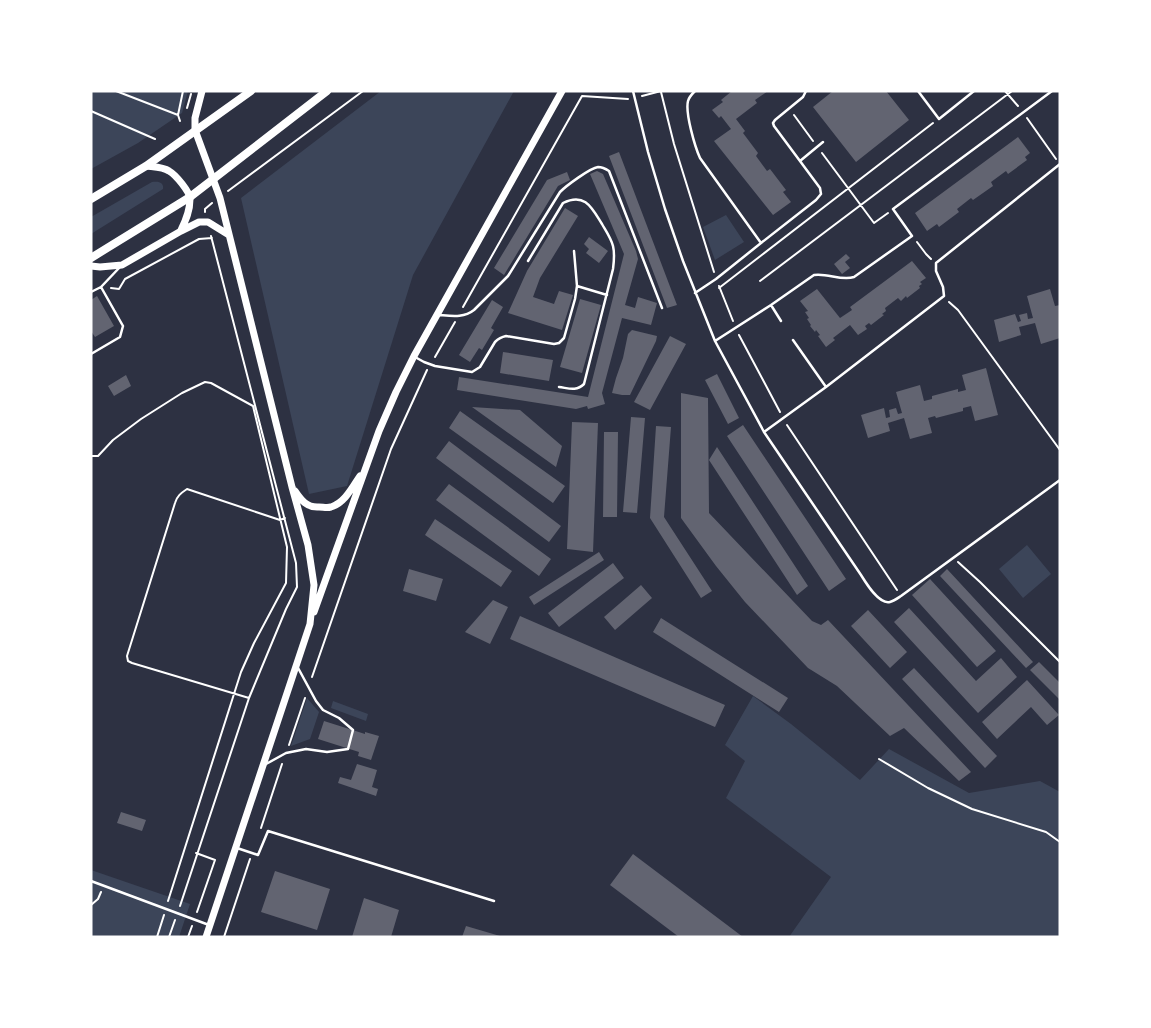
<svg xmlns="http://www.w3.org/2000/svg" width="1151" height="1028" viewBox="0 0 1151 1028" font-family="'Fira Sans',sans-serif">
<rect width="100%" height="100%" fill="#2d3142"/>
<path fill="#3c4559" d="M91 91H188L182 113 138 143 91 169Z
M381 91H514L413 275 347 486 309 494 241 198Z
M152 182C158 181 164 182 163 189L91 234V217Z
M726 215 744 242 715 260 703 227Z
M1027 545 1051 574 1023 598 999 569Z
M753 696 791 724 860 780 889 749 969 793 1040 781 1060 792V937H789L831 877 726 798 745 761 725 745Z
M307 698 319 712 310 739 291 746Z
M333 701 368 714 366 721 331 708Z
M91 870 190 904 179 937H91Z"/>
<path fill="#626471" d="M732 91H768L755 100 757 103 736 119 745 131 743 133 758 153 756 156 767 171 770 169 786 190 783 192 791 202 773 215 714 141 731 129 721 116 719 118 712 110 723 102 721 100Z
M833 91H886L909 120 856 162 813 107Z
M1018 137 1030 153 1025 157 1027 160 1008 174 1006 171 991 182 993 186 973 200 971 198 957 209 959 212 939 227 937 224 927 231 915 213Z
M619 152 677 305 667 308 609 156Z
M597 171 603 174 636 251 638 259 625 305 635 308 638 297 657 303 651 325 622 318 602 393 605 404 588 409 587 406 576 409 457 390 459 377 588 397 624 254 590 174Z
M567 172 570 180 558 186 504 275 494 268 547 180Z
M565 208 578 216 540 278 533 297 554 304 559 291 573 295 562 330 508 313 527 271Z
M589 237 608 251 599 263 586 253 589 249 584 244Z
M846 254 850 258 845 262 850 268 842 274 834 264Z
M912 261 926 278 920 282 922 284 919 286 920 288 907 298 906 296 901 301 898 298 885 308 886 311 882 314 884 315 871 325 869 323 865 326 867 329 858 335 850 325 833 338 835 340 826 347 818 336 820 335 816 330 815 332 810 326 811 325 807 319 809 318 805 312 808 311 800 301 817 289 840 318 852 310 850 307Z
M1050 289 1055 306 1060 305V338L1041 344 1035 323 1019 327 1021 335 999 342 994 320 1015 314 1018 322 1021 321 1019 315 1027 313 1028 319 1033 318 1027 296Z
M97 296 114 326 95 337 91 331V300Z
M580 299 601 305 582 373 560 367Z
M492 300 503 307 491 328 494 330 482 350 479 348 470 362 459 355Z
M632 330 657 336 656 341 630 395H622L612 393 616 378 623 358 628 334Z
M670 336 686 344 650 410 634 402Z
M503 352 553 360 549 381 500 373Z
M986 368 998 415 975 421 971 406 963 408V411L936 418 935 416 928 418 932 433 910 439 904 418 888 423 890 431 868 438 861 415 884 408 886 418 890 417 889 410 896 408 898 414 902 413 896 392 920 385 924 401 932 399V396L958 389V392L966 390 962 375Z
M717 374 739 418 728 424 705 380Z
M126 375 131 386 114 396 108 386Z
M681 393 708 398 709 513 812 621 821 625 828 620 971 772 959 781 904 728 890 736 837 686 808 668 745 602 716 566 681 518Z
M472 407 520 410 562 446 556 467Z
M460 411 565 486 553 503 449 428Z
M631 417 645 418 637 513 623 512Z
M572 422 598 423 593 552 567 549Z
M743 425 846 579 829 591 727 436Z
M656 426 671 427 664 517 712 591 701 598 650 518Z
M604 432H618L617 517H603Z
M449 441 561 526 549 542 436 458Z
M717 447 808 586 797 595 709 460Z
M449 484 551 559 539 576 436 500Z
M435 519 512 571 501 587 425 535Z
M599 552 604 560 534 605 529 597Z
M613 563 624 578 559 627 548 613Z
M409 569 443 579 436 601 403 591Z
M947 569 1033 662 1026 668 940 576Z
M930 579 996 651 977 667 912 595Z
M641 585 652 598 615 630 604 617Z
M493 600 508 607 490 644 465 632Z
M909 608 976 681 1001 658 1017 677 978 713 894 622Z
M868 610 907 652 890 668 851 626Z
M520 616 725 705 715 727 510 639Z
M661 618 788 698 779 712 653 632Z
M1039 662 1060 683V700L1030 670Z
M914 668 997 756 985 768 902 679Z
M1027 680 1059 715 1047 725 1031 707 997 739 982 722Z
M324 721 365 734V732L379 736 371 760 358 756 359 752 318 739Z
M357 764 377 770 372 787 378 789 376 796 338 783 340 777 351 780Z
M121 812 146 820 142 831 117 823Z
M633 854 743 937H679L610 885Z
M275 871 330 889 317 930 261 912Z
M364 898 399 910 391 937H352Z
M466 926 500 936V937H462Z"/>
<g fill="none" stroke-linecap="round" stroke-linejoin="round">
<path stroke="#fff" stroke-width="2" d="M116 91 178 115 180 121
M1005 91 1018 106
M661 92 674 144 714 272
M642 96 661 91
M187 108 191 94
M91 111 155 139
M178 115 183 91
M794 115 813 141
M1027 118 1056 159
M822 153 874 223 888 213
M228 191 363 91
M205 212V209L212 203
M917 242 926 254 931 259
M760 281 1012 91
M719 286 733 321
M111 288 119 289 125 279 199 239 212 238
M719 288 933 123
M949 302 958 310 1060 450
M463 307 582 96 628 99
M739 335 780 412
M435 357 455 322
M787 425 897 590
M91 456H98L113 440 141 419 182 393 205 382 211 383 253 406 287 547 286 583 254 643 241 672 168 901
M958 562 980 582 1060 662
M312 677 391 449 427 370
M249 698 132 663 128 661 127 656 175 503C177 496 181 493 187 489L280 520 285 518
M289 745 305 698
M879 759 928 788 972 809 1046 832 1060 842
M261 828 282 764
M196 853 215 860 197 912
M91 905 98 899 101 892
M180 906 249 698 286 609 297 587 296 563 211 236
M157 937 164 915
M169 937 175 920
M188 937 192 926
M224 937 250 859"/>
<path stroke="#fff" stroke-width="2.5" d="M633 91 648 152 665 209 683 261 715 341 764 432 861 575C866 583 879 605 890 602 894 601 898 598 901 596L1060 480
M695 91C692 94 689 97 688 101 685 113 695 147 700 158L761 243 816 200 821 194 820 188 774 126 773 123 775 120 803 97 806 91
M918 91 939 119 974 91
M800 161 823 142
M528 261 563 203C585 192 592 208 602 224 606 231 611 238 613 246 615 254 614 261 613 269L584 384C576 392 568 388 559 387
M577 286 607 295
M91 292 101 287 120 267
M695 293 716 279 761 243
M771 305 781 321
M439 315C452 316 464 318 474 310L508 276 560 192C566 186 590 168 598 167 603 167 606 169 609 171L662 308
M793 340 826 387
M715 341 771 305 814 275C828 273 841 281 854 277L912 236 893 209 1052 91
M91 354 120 337 123 326 101 287
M415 357 424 362 435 366 472 372 480 367 495 342C499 338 501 337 506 336L554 344 559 343 564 338 575 299 577 286 574 251
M764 432 826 387 944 296 943 287 936 271V263L1060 164
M266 764 286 753 306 749 327 752 348 749 353 730 339 718 323 710 316 701 297 666
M237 848 258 855 268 831 494 901
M91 881 209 925"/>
<path stroke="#fff" stroke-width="7" d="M202 91 195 118V130L220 198 292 487 308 545 314 585 310 624 206 937
M146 166C153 167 163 167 169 171 176 175 190 192 190 199 190 211 186 220 181 230
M91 266 100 267 122 265 181 231 199 222H208L229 235
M295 491C301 500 307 508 319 507 323 507 327 508 331 507 345 503 353 486 360 476
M314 612 379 431 396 392 414 356 562 91"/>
<path stroke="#fff" stroke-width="8" d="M91 199 146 166 251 91
M91 258 190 197 327 91"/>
</g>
<rect width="1151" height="1028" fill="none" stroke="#ffffff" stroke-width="185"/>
</svg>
